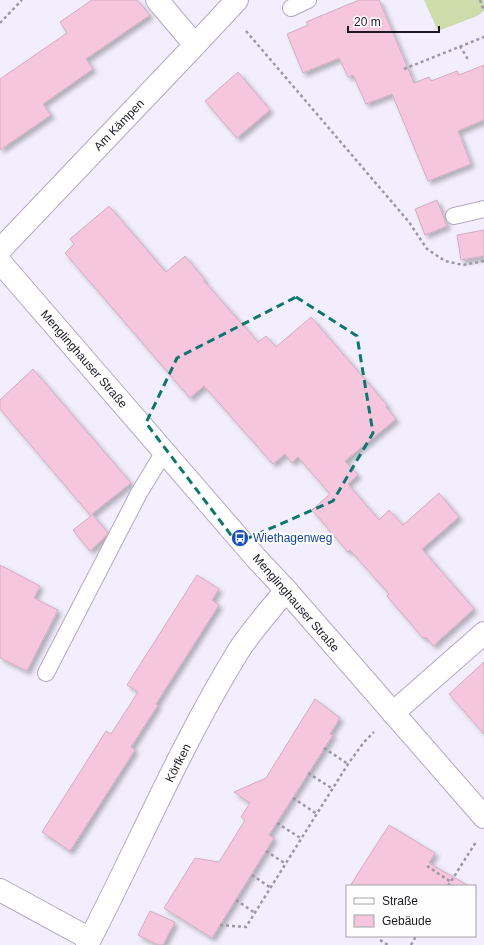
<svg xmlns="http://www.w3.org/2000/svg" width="484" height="945" viewBox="0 0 484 945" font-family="Arial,sans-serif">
<defs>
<filter id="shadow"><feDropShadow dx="3.5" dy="3.5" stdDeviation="2" flood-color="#0004"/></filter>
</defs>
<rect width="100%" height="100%" fill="#f3eefd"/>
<path fill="#cedbab" d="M424 0H484V11L477 16 438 31Z"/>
<path fill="#f5c6de" stroke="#d2adbf" filter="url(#shadow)" d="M92 0H137L150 15 86 59 93 69 43 104 51 115 0 150V79L67 33 60 22Z
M359 0H379L414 83 429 77 431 81 457 71 459 75 484 65V120L458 131 471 164 428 181 392 94 366 104 353 75 348 77 339 58 303 73 287 34 308 25 306 22Z
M238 72 270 110 237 138 205 101Z
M437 200 447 226 425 235 415 209Z
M109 206 166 272 185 256 205 280 204 281 258 342 266 336 276 347 311 317 387 405 386 407 396 419 345 461 358 475 348 484 379 520 389 510 403 525 439 493 459 517 422 549 474 609 433 646 426 637 424 639 387 596 389 594 350 550 348 552 312 510 330 494 298 457 292 463 285 454 273 464 204 386 190 398 65 253 74 244 70 239Z
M484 230V256L461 260 457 235Z
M33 369 131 483 92 514 108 533 106 536 90 551 73 530 91 516 0 409V400Z
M0 565 40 586 34 598 58 610 27 671 0 658Z
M197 575 219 589 212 600 219 605 156 704 158 705 131 747 135 750 70 851 42 832 106 731 111 734 138 692 127 685Z
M484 662V734L449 694Z
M315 699 340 718 330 734 333 735 269 835 274 838 212 938 164 908 195 858 219 862 245 820 241 817 250 803 234 792 266 778Z
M389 825 435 853 429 863 469 886H350Z
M150 911 175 922 163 945H158L138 935Z"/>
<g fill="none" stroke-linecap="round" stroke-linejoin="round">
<defs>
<path id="service" d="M291 8 308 0
M454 216 484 209
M46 673 139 493 164 452"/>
<path id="minor" d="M157 0 195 45
M0 250 195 45 237 0
M393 713 484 633
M0 890 90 939
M87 945C138 847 181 744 239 650 252 630 271 609 286 590"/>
<path id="tertiary" d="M0 262 256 558 286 590 484 817"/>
</defs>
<use href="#service" stroke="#b2a7c8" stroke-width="18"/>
<use href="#minor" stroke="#b2a7c8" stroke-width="24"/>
<use href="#tertiary" stroke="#b2a7c8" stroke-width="24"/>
<path stroke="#9c97a5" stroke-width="2.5" stroke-dasharray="3 3" stroke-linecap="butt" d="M480 0 484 11
M0 23 22 0
M246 31 409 222 427 249 445 261 463 265 484 261
M460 46 469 61
M404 69 484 37
M324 748 348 764
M308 773 333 789
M293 798 317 814
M277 823 302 839
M266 851 286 864
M427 866 451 882
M252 875 271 888
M448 886 476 842
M236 900 255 913
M220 925 246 927 348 764 364 742 374 732
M380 940 388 945
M411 945 416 936"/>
<use href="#service" stroke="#fff" stroke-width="16"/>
<use href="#minor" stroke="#fff" stroke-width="22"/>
<use href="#tertiary" stroke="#fff" stroke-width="22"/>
</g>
<path fill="none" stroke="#0f766e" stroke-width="3" stroke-dasharray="8 5" stroke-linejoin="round" d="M296 297 357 336 373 433 333 501 237 543 146 423 177 358Z"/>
<defs>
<symbol id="bus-disc" viewBox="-11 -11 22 22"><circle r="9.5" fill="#1a4fb4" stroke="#fefefe"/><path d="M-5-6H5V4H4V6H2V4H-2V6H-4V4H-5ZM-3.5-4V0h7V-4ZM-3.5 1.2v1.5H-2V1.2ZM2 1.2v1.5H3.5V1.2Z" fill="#fff"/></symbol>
</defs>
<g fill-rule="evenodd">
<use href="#bus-disc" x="230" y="528" width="20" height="20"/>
</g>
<g text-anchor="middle" stroke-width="4" stroke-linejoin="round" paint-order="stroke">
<g font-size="12" fill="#1c1824" stroke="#fefefe">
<text transform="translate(119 125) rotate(-46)" y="4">Am Kämpen</text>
<text transform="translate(84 359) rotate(49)" y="4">Menglinghauser Straße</text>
<text transform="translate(296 603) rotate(49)" y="4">Menglinghauser Straße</text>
<text transform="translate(178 763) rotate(-63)" y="4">Körfken</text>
</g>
<g font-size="12" fill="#164399" stroke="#fefefe" text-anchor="start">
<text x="253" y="542">Wiethagenweg</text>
</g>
</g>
<rect x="346" y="885" width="130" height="52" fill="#fefefe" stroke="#a4a2a7"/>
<rect x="354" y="898" width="20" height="6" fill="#ffffff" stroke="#a4a2a7"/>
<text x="382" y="905" font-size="12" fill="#1c1824">Straße</text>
<rect x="354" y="915" width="20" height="12" fill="#f5c6de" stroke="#a4a2a7"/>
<text x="382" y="925" font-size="12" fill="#1c1824">Gebäude</text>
<path d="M348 26v6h91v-6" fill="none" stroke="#1c1824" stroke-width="2"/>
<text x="354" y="26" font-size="12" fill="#1c1824" stroke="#fefefe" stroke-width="3" paint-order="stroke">20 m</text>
</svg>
